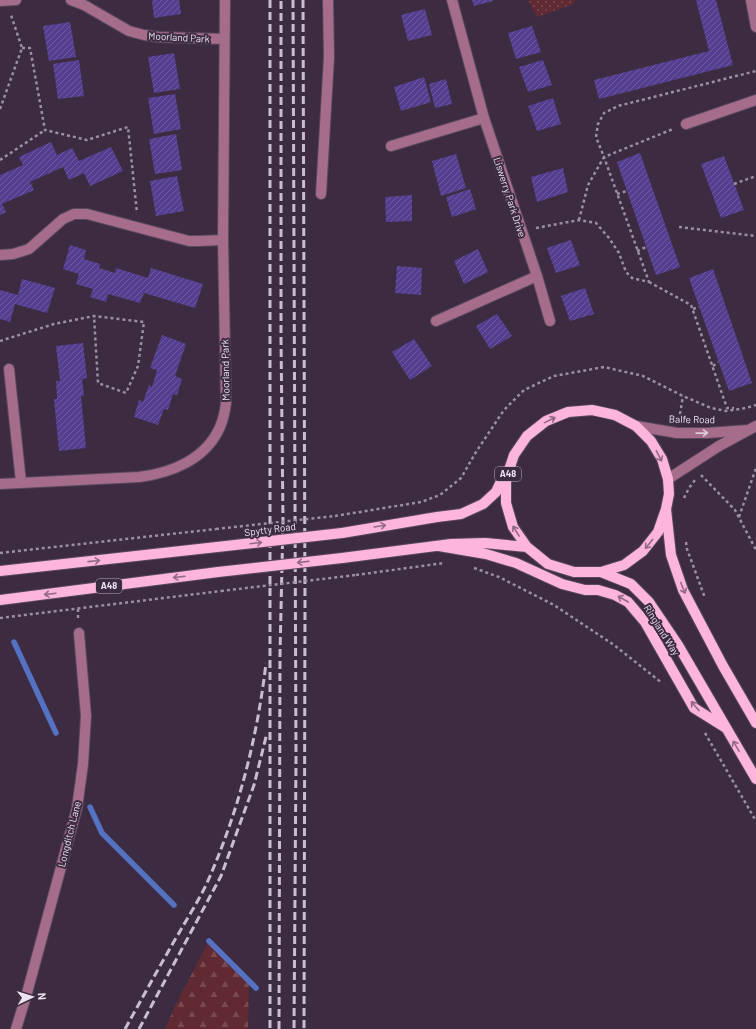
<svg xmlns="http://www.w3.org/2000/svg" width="756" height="1029" viewBox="0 0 756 1029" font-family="Barlow,sans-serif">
<defs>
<pattern id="green-dots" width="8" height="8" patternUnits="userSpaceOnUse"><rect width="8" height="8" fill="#612a32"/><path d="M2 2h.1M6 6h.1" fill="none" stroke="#784950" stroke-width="1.8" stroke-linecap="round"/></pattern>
<pattern id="forest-firs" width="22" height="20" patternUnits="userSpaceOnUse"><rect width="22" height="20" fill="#612a32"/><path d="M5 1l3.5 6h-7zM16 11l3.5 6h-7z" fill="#784950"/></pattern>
<pattern id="building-hatch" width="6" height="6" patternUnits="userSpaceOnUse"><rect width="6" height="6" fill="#553e8f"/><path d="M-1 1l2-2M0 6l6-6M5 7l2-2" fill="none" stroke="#6e5a9f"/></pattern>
</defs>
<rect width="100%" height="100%" fill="#3d2c41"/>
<path fill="url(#green-dots)" d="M528 0H574V4L537 17Z"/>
<path fill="url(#forest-firs)" d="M209 941 249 980 248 1029H165L176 1004Z"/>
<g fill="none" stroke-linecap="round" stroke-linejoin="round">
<path stroke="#5471c2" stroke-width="5.5" d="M14 642 56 733
M90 807 102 833 174 905
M209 941 256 988"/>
</g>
<path fill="url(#building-hatch)" d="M152 0H179L181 14 154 18Z
M472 0H493V1L474 6Z
M696 0H716L733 65 599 99 594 80 709 51Z
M425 9 432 35 408 41 401 15Z
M70 22 76 57 49 61 43 26Z
M532 26 541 52 516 59 508 33Z
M174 53 180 89 154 93 148 57Z
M79 60 84 96 58 99 53 64Z
M543 60 552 85 528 92 519 67Z
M424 77 431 102 401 111 394 87Z
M446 79 452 104 435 108 429 84Z
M175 94 181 129 154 134 148 98Z
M553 98 561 124 537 131 528 106Z
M176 134 182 170 155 174 149 139Z
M51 142 57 155 72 148 79 161 111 147 123 171 90 186 84 173 69 180 63 167 30 182 34 190 2 204 6 212 0 215V175L23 165 19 157Z
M640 153 680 267 656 275 617 162Z
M456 154 466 188 441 196 432 161Z
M724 156 744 210 721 218 701 164Z
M563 168 568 192 537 202 531 177Z
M177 176 184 211 156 216 150 181Z
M470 189 476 209 452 217 446 197Z
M412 195V221L386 222 385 197Z
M571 240 580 265 556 273 547 248Z
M70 245 86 250 84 259 100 264 99 268 115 273 116 268 148 278 151 268 203 284 195 308 144 293 140 303 108 294 106 302 90 297 93 289 76 284 79 274 63 269Z
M478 249 488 272 464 284 454 261Z
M397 266 422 268 421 295 395 293Z
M713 269 752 383 729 391 689 278Z
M22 279 55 288 47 313 15 304 10 322 0 319V290L18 295Z
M585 288 594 314 570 321 561 296Z
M497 314 512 336 490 349 476 326Z
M162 335 186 344 175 376 182 379 177 395 173 394 168 410 164 409 158 425 134 417 139 400 143 402 149 385 152 387 157 370 150 368Z
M414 339 432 366 410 380 392 352Z
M83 343 87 378 82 379 84 396H81L86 448 59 451 54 399H57L56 381H60L56 346Z"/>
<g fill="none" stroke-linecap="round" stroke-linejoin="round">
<defs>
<path id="minor" d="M71 0 84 5 129 31 144 35 159 37 224 39
M751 0 756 27
M0 1 16 0
M686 124 756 100
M391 146 484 118
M321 194 329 57 328 0
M0 255 13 254 29 249 63 219 74 214H87L189 241H198L223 240
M537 276 550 321
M436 321 537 276 484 118 452 0
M9 369 21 482
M636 426 677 433H707L748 430
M668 479 719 446 756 426
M0 484 139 477C172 473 206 459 220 427 223 420 225 411 226 403L223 240 225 0
M16 1029 27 993 77 808 83 764 86 716 79 633"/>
<path id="major" d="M666 509 658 532 643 551 624 565 601 572H574L548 564 527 547 513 527 506 503V479L514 455 527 436 546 421 568 412 592 410 615 415 636 426 651 441 662 459 668 479 669 494 666 509 671 555 683 590 723 666 756 723
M342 533 437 517 461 514 483 504 496 492 504 475
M439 546 486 554 516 563 562 584 585 590H598L615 595 628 602 645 622 694 708 726 728
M342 558 451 544 485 543 527 547
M0 571 217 547
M601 572 631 584 649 602 678 645 756 779
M0 600 218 572"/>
</defs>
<use href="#minor" stroke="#59495d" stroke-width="12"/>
<use href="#major" stroke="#59495d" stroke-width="12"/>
<path stroke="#9d8fa0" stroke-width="2.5" stroke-dasharray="3 3" stroke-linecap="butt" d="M22 48H30L45 130 87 140 128 127 137 213
M0 109 22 48 11 15
M0 160 45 130
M734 184 756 176
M617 194 627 191
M579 220 588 185 604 157 596 137 598 124 604 113 618 106 756 71
M679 227 756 236
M536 228 579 220 596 223 609 238 619 253 626 272 632 278 649 282 604 157 673 129
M637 251 646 247
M649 282 691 305 727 408H734
M693 309 699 307
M0 341 54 324 94 316 144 322 138 366 126 393 98 383 94 316
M713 366 718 362
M679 420 683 396
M701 475 735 510 756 550
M684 498 689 488 695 480
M335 516 421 502 440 495 461 478 476 452 504 410 524 390 554 376 604 367 643 376 683 396 711 408 726 411 746 408 756 405
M739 517 756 468
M686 542 687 549 705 598
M0 553 216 529
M474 568 499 577 554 605 614 645 662 683
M356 575 444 563
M78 609V619
M0 618 221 591
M705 733 756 821"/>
<use href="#minor" stroke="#a66c8b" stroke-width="10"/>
<use href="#major" stroke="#fdb5db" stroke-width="10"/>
<path stroke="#cabdcd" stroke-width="3" stroke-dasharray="8 4" stroke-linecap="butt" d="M270 0V1029
M293 0 296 758 294 1029
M303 0 305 606 304 1029
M125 1029C143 997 160 965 179 933 188 917 199 900 207 883 238 813 257 740 266 663
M139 1029 221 876 254 785 267 733
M279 1029 280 654 283 521 281 338V0"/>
<defs>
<path id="major-bridge" d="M217 547 342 533
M218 572 342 558"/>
</defs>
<use href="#major-bridge" stroke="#59495d" stroke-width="12" stroke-linecap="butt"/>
<path stroke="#9d8fa0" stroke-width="2.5" stroke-dasharray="3 3" stroke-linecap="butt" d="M216 529 335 516
M221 591 356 575"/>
<use href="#major-bridge" stroke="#fdb5db" stroke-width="10"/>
</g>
<defs><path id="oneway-shaft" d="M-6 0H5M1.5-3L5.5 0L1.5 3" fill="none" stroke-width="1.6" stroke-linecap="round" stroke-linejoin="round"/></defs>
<g stroke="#936a86">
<use href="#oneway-shaft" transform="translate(550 420) rotate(-26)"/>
<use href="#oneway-shaft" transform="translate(659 456) rotate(63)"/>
<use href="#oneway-shaft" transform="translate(380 526) rotate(-9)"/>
<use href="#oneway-shaft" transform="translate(516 531) rotate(-122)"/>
<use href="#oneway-shaft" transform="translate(256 543) rotate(-7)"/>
<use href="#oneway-shaft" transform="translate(649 544) rotate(128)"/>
<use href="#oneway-shaft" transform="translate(94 561) rotate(-6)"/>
<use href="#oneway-shaft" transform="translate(303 562) rotate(173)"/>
<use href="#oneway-shaft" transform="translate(179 577) rotate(173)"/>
<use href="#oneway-shaft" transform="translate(683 588) rotate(68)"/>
<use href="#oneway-shaft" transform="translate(50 594) rotate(173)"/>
<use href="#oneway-shaft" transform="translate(623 599) rotate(-150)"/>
<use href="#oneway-shaft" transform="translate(695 706) rotate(-131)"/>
<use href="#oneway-shaft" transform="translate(736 746) rotate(-120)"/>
</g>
<use stroke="#dfcadc" href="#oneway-shaft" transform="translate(702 433) rotate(-1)"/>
<g text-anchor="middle" stroke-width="4" stroke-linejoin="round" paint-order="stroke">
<g fill="#3d2c41" stroke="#b8abbc" stroke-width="1">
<rect x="495" y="467" width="26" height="14" rx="3"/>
<rect x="96" y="579" width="26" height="14" rx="3"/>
</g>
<g font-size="9" font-weight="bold" fill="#ede2f0">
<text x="508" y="477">A48</text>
<text x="109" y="589">A48</text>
</g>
<g font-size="10" fill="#ede2f0" stroke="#3d2c41">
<text transform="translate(179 37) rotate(3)" y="4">Moorland Park</text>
<text transform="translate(510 197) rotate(72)" y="4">Liswerry Park Drive</text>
<text transform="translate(225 370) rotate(-91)" y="4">Moorland Park</text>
<text transform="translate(692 419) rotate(1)" y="4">Balfe Road</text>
<text transform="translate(270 529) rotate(-7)" y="4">Spytty Road</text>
<text transform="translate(662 630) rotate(58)" y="4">Ringland Way</text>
<text transform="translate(69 834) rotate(-76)" y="4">Longditch Lane</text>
</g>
</g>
<g transform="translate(32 997) rotate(86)" stroke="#3d2c41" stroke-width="3" paint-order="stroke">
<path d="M0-3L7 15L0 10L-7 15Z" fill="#ede2f0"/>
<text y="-6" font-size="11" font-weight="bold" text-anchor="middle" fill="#ede2f0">N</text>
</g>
</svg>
